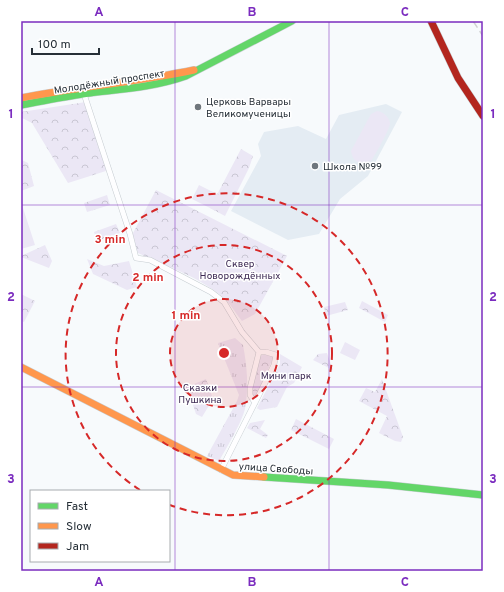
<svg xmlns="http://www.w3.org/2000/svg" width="504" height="592" viewBox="0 0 504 592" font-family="Overpass,sans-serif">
<defs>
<pattern id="grass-tufts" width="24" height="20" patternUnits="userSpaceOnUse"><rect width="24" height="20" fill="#ebe7f5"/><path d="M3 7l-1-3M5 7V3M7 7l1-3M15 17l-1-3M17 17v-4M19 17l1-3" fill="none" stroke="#c9c6d3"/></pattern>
<pattern id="park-crowns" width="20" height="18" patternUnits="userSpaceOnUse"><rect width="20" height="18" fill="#ebe7f5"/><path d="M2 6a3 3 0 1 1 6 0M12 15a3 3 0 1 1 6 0" fill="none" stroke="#c9c6d3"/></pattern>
</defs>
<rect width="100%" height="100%" fill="#f7fafc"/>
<path fill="#e4ecf3" d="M386 104 402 112 368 176 340 199 319 234 288 240 231 211 261 156 258 144 264 132 298 126 326 139 339 115Z"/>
<path fill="url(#grass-tufts)" d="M235 338 243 345C247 366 249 387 245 409 241 424 227 447 219 461L207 456 237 401 239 395 218 343Z"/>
<path fill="url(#park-crowns)" d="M86 102 109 170 68 183 32 123 22 118 21 112Z
M241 149 253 156 249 168 225 216 210 208Z
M22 160 28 163 34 186 21 191Z
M156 190 287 256 255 314 242 321C237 315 232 307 227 301 205 279 166 266 138 253L132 235Z
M107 195 110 205 87 212 84 203Z
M116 224 120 233 97 241 94 232Z
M45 245 52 261 49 268 21 257V256Z
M87 259 104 266 129 261 137 287 127 290 93 274Z
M21 294 35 301 24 322 21 321Z
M362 301 388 315 385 322 359 308Z
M345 302 348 310 326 316 324 307Z
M327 353 333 370 313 360 318 354Z
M266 354 274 356 255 399 251 395V389L260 356Z
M280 354 302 367 294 383 287 387 277 407 260 410 257 408 280 364Z
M206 379 213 399 202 417 196 414 187 387Z
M382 379 403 437 401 442 395 441 379 433 387 416 359 401 366 388 375 392Z
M296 419 334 439 329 449 291 430Z
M265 420 260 429 268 435 266 438 247 428 250 423Z"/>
<path fill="#ebe7f5" d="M377 111C384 112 389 117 390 123 390 129 375 155 371 161 360 165 353 163 351 151L371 114Z
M199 185 223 197 216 211 192 199Z
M22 205 35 245 21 249V206Z
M345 342 360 350 355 360 340 353Z"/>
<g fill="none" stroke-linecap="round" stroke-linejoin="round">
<defs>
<path id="street" d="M84 94 130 234 136 258 150 260 211 292 224 302 242 332 259 352
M255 403 250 395V388L259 352
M221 470 274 365 276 355 266 352H259"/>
<path id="fast" d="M21 105C44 101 67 96 90 93 123 89 155 87 186 76L292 21
M264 477 388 485 483 495"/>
<path id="slow" d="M21 98C78 87 137 82 194 70
M21 367 233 475 264 477"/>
<path id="jam" d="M431 21 458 78 483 116"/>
</defs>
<use href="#street" stroke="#c7cdd2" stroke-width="6"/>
<use href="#fast" stroke="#c7cdd2" stroke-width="8"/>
<use href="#slow" stroke="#c7cdd2" stroke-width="8"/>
<use href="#jam" stroke="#c7cdd2" stroke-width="8"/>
<use href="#street" stroke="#fefeff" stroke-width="5"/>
<use href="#fast" stroke="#63d668" stroke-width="7"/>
<use href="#slow" stroke="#ff974d" stroke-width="7"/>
<use href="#jam" stroke="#b3261e" stroke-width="7"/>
<path stroke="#d0d1d2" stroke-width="1.5" stroke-dasharray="8 4" stroke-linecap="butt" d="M473 21 483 36"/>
</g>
<path fill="none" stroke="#7b2cbf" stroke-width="1" stroke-opacity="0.55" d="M175 21V571M329 21V571M21 205H483M21 387H483"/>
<circle cx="224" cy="353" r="54" fill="#d62828" fill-opacity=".12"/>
<g fill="none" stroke="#d62828" stroke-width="2" stroke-dasharray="7 5">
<circle cx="224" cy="353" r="54"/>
<circle cx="224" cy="353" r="108"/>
<path d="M140 490A161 161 0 1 1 170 505"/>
</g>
<g fill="#6f767c" stroke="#fff" stroke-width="1.5">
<circle cx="198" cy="107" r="4"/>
<circle cx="315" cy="166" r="4"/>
</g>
<g text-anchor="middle" stroke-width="3" stroke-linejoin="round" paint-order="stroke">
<g font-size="10" fill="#262f37" stroke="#fff">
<text transform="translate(109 81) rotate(-9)" y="4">Молодёжный проспект</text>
<text transform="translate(276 468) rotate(4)" y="4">улица Свободы</text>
</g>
<g font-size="10" fill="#262f37" stroke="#fff" text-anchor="start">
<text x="206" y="105">Церковь Варвары<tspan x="206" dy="12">Великомученицы</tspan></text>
<text x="323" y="170">Школа №99</text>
</g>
<g font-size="10" fill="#3d2a53" stroke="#fff">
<text x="240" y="267">Сквер<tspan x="240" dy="12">Новорождённых</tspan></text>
<text x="286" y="379">Мини парк</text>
<text x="200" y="391">Сказки<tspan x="200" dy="12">Пушкина</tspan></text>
</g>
</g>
<circle cx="224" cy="353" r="6" fill="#d62828" stroke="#fff" stroke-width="2"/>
<g font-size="12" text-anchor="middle" font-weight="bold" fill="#d62828" stroke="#fff" stroke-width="3" stroke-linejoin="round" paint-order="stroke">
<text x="110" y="243">3 min</text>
<text x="148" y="281">2 min</text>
<text x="186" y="319">1 min</text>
</g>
<rect width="504" height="592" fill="none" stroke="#ffffff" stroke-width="44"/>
<rect x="30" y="490" width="140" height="72" fill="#ffffff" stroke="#a8acaf"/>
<rect x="38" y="503" width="20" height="6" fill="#63d668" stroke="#a8acaf"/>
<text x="66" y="510" font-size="12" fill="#262f37">Fast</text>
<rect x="38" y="523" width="20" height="6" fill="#ff974d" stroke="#a8acaf"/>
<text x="66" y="530" font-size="12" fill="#262f37">Slow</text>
<rect x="38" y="543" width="20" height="6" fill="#b3261e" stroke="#a8acaf"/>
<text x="66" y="550" font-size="12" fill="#262f37">Jam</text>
<path d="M32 48v6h67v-6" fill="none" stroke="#262f37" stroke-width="2"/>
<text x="38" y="48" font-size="12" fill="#262f37" stroke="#ffffff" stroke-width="3" paint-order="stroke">100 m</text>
<rect x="22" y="22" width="460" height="548" fill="none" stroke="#7b2cbf" stroke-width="1.5"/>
<g font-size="13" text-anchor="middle" font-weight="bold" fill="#7b2cbf">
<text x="99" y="16">A</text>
<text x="252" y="16">B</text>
<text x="405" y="16">C</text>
<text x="11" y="118">1</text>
<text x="493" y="118">1</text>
<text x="11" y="301">2</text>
<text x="493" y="301">2</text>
<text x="11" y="483">3</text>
<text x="493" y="483">3</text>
<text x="99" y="586">A</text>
<text x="252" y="586">B</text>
<text x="405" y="586">C</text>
</g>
</svg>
